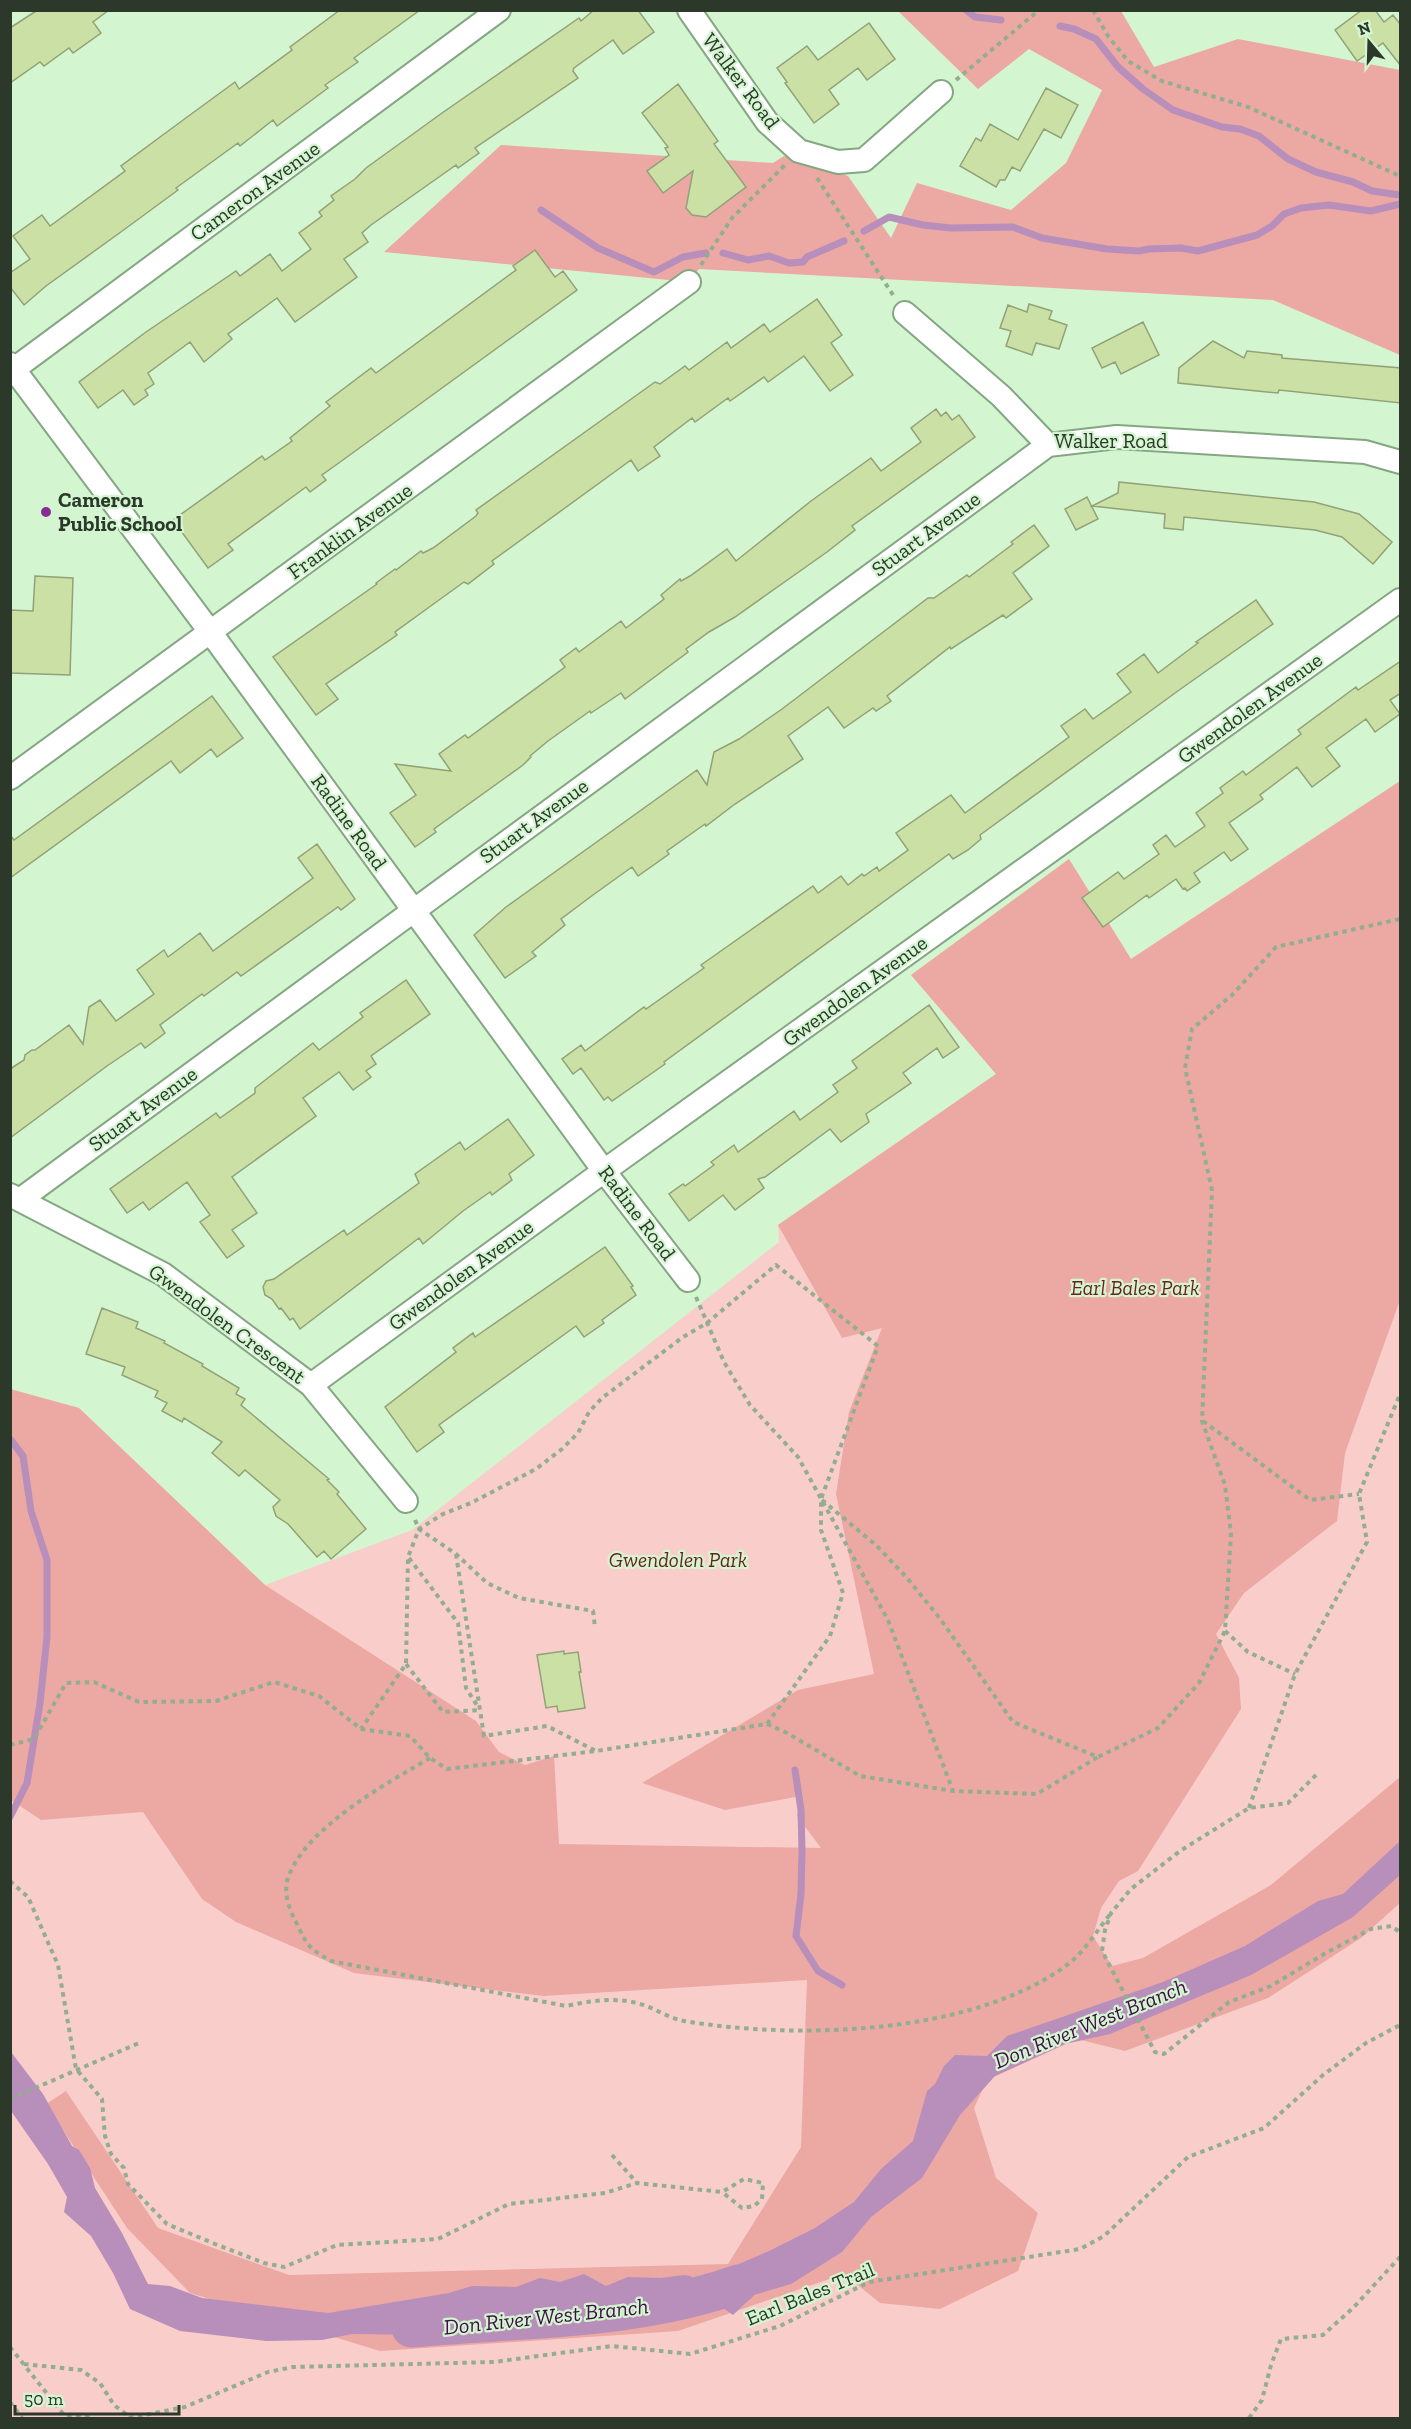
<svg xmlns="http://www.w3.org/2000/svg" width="1411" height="2429" viewBox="0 0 1411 2429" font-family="'Zilla Slab',serif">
<rect width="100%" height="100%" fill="#d3f6d1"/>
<path fill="#f9ceca" d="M1400 781V2418H11L10 1389 79 1408 265 1585 412 1530 779 1242 778 1225 996 1074 911 975 1069 859 1131 959Z"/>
<path fill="#eca8a3" d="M898 11H1121L1154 67 1238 39 1400 70V355L1273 300 699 269 689 282 384 252 501 145 773 163 784 156 848 176 891 238 917 183 1011 210 1066 163 1102 90 1029 49 978 89Z
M1400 781V1300L1345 1453 1337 1521 1244 1593 1216 1634 1239 1678 1241 1709 1138 1871 1119 1881 1101 1908 1093 1936 1112 1966 1143 1958 1271 1885 1400 1777V1903L1361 1938 1268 1998 1125 2051 1077 2039 987 2080 974 2108 996 2178 1038 2213 1018 2271 940 2309 880 2303 844 2274 678 2331 380 2351 190 2293 127 2228 46 2104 66 2091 158 2228 289 2275 728 2264 801 2147 807 1980 544 1996 354 1973 236 1922 202 1899 143 1812 41 1820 11 1800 10 1389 79 1408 265 1585 476 1721 499 1752 525 1765 554 1756 559 1844 821 1848 797 1816 801 1796 725 1810 642 1783 798 1690 874 1674 836 1494 849 1412 882 1328 842 1338 778 1225 996 1074 911 975 1069 859 1131 959Z"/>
<path fill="#b88ebb" d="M1400 1841V1875L1353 1917 1251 1975 1110 2034 1065 2044 995 2076 960 2115 922 2178 871 2217 842 2252 791 2284 754 2295 733 2315 719 2305 709 2309 703 2301 680 2297 639 2300 529 2331 471 2320 436 2335 352 2334 322 2340 266 2341 180 2331 130 2309 113 2273 91 2236 64 2212 67 2197 48 2164 11 2111V2052L43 2094 72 2146 79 2150 90 2168 95 2188 122 2233 148 2284 170 2286 202 2298 328 2313 449 2293 472 2286 516 2287 540 2278 560 2282 584 2274 606 2286 628 2277 661 2278 684 2275 690 2276 699 2281 769 2251 815 2228 854 2202 881 2169 913 2141 927 2091 935 2084 944 2066 955 2055 987 2056 1007 2036 1163 1982 1245 1946 1318 1901 1343 1894Z"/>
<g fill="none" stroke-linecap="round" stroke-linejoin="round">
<path stroke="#b88ebb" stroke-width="7" d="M966 10 975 17 1001 20
M1060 26 1074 29 1096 39 1118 67 1143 89 1173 110 1222 127 1240 129 1259 136 1288 159 1316 172 1353 182 1372 191 1400 195
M541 210 598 248 654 272 683 257 706 253
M864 231 889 217 923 225 951 228 1013 227 1042 238 1107 249 1139 251 1149 249 1181 248 1198 251 1257 235 1272 226 1284 214 1301 208 1329 205 1371 211 1400 204
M723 253 748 260 769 256 789 263 803 262 807 257 844 241
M10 1439 23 1456 31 1511 47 1560V1637L40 1703 27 1783 10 1817
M795 1770 801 1810 802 1851 801 1894 796 1936 818 1971 842 1985"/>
<path stroke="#b88ebb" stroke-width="39" d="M411 2328C520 2318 634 2321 738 2284"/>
</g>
<path fill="#cbe0a5" stroke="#92a177" stroke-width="1.5" d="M40 10H109L93 22 101 33 73 53 69 48 44 66 40 62 10 83V28L36 11Z
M340 10H420L354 58 358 62 325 85 328 88 277 126 273 120 240 146 238 143 176 188 178 190 125 229 46 286 24 305 10 287V273L30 259 13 236 42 215 50 226 125 171 121 166 179 123 235 82 239 89 292 50 290 47Z
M594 10H638L654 32 623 54 613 40 574 68 573 71 578 78 475 148 479 153 458 168 456 165 371 225 362 233 368 242 344 259 357 277 295 322 277 298 228 334 232 339 204 362 190 342 148 373 154 384 145 390 148 395 134 405 123 390 98 408 79 382 146 332 236 271 240 276 270 254 282 271 311 249 299 233 322 216 319 212 334 200 331 196 355 179 366 168 442 113 579 18 581 21Z
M1362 10H1375L1384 22 1393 15 1401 25V66L1383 43 1357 61 1335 30Z
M869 23 895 59 867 80 858 68 829 90 839 104 814 123 785 83 787 82 777 68 807 46 818 60Z
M678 84 718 141 714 144 746 187 706 217 692 215 686 208 693 171 663 193 647 171 669 155 665 148 668 147 642 113Z
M1046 88 1078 105 1061 138 1044 129 1020 171 1012 167 1005 180H1000L996 187 960 166 976 138 981 141 990 124 1018 140Z
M535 250 555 277 563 271 577 290 336 465 322 475 326 480 310 492 306 487 228 544 233 550 208 568 173 520 262 456 265 460 292 441 290 438 330 406 326 402 371 368 376 373 516 270 513 266Z
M817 299 842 335 831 343 853 375 830 391 804 356 768 382 764 377 730 401 728 398 695 422 692 418 654 447 660 456 638 471 631 460 492 561 494 564 468 584 464 582 439 600 395 632 397 635 326 684 338 699 316 715 273 657 377 584 376 583 395 569 396 570 421 551 423 553 433 548 476 516 478 513 476 510 655 382 660 384 685 366 689 370 727 342 731 348 764 324 770 332Z
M1029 304 1052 311 1049 319 1067 325 1059 349 1036 343 1032 355 1006 346 1011 331 1000 328 1008 305 1027 312Z
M1143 322 1159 355 1121 374 1115 362 1102 368 1092 348Z
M1213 341 1244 358 1247 351 1282 355V358L1401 368V403L1279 390 1278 393 1178 383 1179 368Z
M936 409 941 416 946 412 952 420 959 415 975 437 852 526 855 530 827 552 735 617 709 632 686 649 688 652 625 699 621 693 591 713 590 711 548 741 530 756 531 757 523 765 434 829 436 832 415 847 390 813 416 795 395 764 451 771 439 754 465 735 468 738 565 667 560 660 576 648 579 652 621 621 626 628 664 599 661 595 680 579 681 581 690 576 727 549 736 561 811 501 871 458 881 471 921 442 911 428Z
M1119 482 1314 502 1359 514 1392 542 1373 564 1342 537 1315 530 1184 517 1183 530 1164 528 1165 514 1092 506 1118 493Z
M1087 497 1098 519 1076 530 1065 509Z
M1034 525 1049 546 1013 573 1032 599 1006 618 1003 615 951 649 950 647 887 696 891 701 876 711 873 708 844 728 828 707 788 736 803 759 735 804 706 826 705 824 667 851 669 854 638 876 632 867 593 895 561 919 565 925 532 952 536 956 505 978 474 935 506 907 697 770 707 785 714 752 739 739 782 709 928 598H934L967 575 969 577 1013 544 1011 542Z
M35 576 73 578 70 675 10 673V610L33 611Z
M1256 600 1273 624 1182 688 980 835 981 839 968 850 953 859 949 854 664 1062 665 1064 612 1101 608 1097 604 1100 581 1068 573 1074 562 1059 581 1045 585 1051 644 1007 646 1009 704 968 701 965 813 886 818 893 841 876 848 885 862 874 864 876 877 867 879 871 908 850 896 833 951 795 965 813 1069 737 1061 726 1085 709 1093 719 1131 692 1117 674 1144 654 1158 673 1198 643 1196 642Z
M1401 661V693L1390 700 1400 714 1375 732 1366 719 1326 748 1340 766 1312 787 1297 767 1260 795 1263 799 1229 823 1248 849 1231 861 1224 852 1194 873 1200 882 1187 891 1185 888 1183 889 1176 879 1149 898 1147 895 1103 927 1082 898 1118 872 1124 879 1159 854 1153 845 1166 835 1175 847 1205 826 1196 813 1223 793 1220 788 1243 771 1246 775 1301 734 1298 730 1356 687 1358 690Z
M212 696 243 738 217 757 211 749 180 773 171 761 10 878V835L14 840Z
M317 844 355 899 341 910 338 907 241 976 237 972 204 996 202 994 160 1025 165 1033 145 1048 141 1043 107 1066 10 1138V1069L24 1060 25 1055 32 1050H35L69 1025 83 1044 89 1007 100 1000 116 1021 154 994 137 970 164 950 168 957 200 933 213 951 313 878 298 858Z
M406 980 430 1014 371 1056 376 1064 366 1071 371 1077 353 1090 339 1072 303 1098 316 1116 232 1177 257 1213 232 1230 244 1246 227 1258 200 1222 210 1215 187 1182 149 1210 143 1202 127 1213 110 1189 216 1113 220 1118 255 1093V1088L313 1043 319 1050 363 1017 360 1013Z
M929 1005 959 1047 943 1058 937 1048 903 1073 911 1083 866 1114 869 1122 841 1142 830 1129 765 1177 758 1179 764 1188 735 1210 723 1195 689 1221 669 1194 683 1184 685 1186 714 1165 711 1162 734 1145 738 1152 794 1111 800 1120 838 1092 833 1085 857 1068 852 1061Z
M508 1119 534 1155 509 1174 512 1180 492 1195 490 1192 463 1211 423 1244 419 1238 300 1329 293 1318 290 1320 281 1308 279 1309 272 1299 265 1295 263 1287 266 1281 274 1279 344 1230 347 1235 419 1183 415 1174 443 1154 460 1142 465 1150Z
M605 1247 633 1286 631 1287 636 1295 602 1320 604 1323 584 1337 576 1326 439 1425 444 1432 417 1452 385 1407 456 1352 453 1348 473 1333 475 1337Z
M102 1308 138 1322 136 1328 165 1341 164 1343 203 1364 202 1366 239 1388 236 1394 245 1399 241 1405 329 1479 327 1480 339 1492 337 1494 366 1529 331 1559 324 1551 317 1557 288 1524 276 1516 273 1507 280 1500 245 1470 239 1476 212 1453 222 1442 184 1418 182 1422 162 1411 167 1403 155 1397 158 1391 122 1375 125 1367 86 1354Z
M564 1651V1654L578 1652 581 1672H579L585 1708 558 1712 557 1706 546 1708 537 1655Z"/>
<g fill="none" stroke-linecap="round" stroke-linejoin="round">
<defs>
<path id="street" d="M689 10 767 122 799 151 838 162 864 160 941 92
M905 313 1001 396 1048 445 1117 437 1365 452 1400 462
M10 364 211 633 604 1171 688 1280
M10 372 499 10
M10 778 689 282
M10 1195 163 1274 311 1385 406 1501
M21 1199 1048 445
M311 1385 604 1171 1400 600"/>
</defs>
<use href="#street" stroke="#85a683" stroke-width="26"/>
<path stroke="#93ad91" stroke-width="4" stroke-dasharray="4.5 4.5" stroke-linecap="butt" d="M1093 10 1108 36 1128 61 1162 81 1248 107 1400 176
M956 80 1039 10
M817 178 893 295
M701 265 732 218 785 165
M696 1297 724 1362 750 1405 798 1457 888 1620 953 1791
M1203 1421 1310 1500 1359 1494
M822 1500 877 1546 908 1579 941 1620 1013 1722 1098 1757 1158 1728 1199 1683 1225 1631 1231 1534 1225 1485 1202 1421 1212 1190 1185 1068 1192 1029 1232 995 1276 947 1400 919
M415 1520 419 1529 456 1554 487 1583 519 1598 593 1611 595 1627
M456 1554 484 1736 547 1726 596 1751
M409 1558 458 1623 466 1688 478 1707
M1225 1631 1248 1652 1295 1674
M406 1664 443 1712 480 1710
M767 1724 787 1733 860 1776 953 1791 1037 1794 1098 1757
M10 1745 34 1739 66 1683 94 1682 139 1702 216 1701 274 1682 319 1696 361 1729 410 1736 430 1758 447 1769 596 1751 767 1724 830 1636 843 1593 821 1530V1499L878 1346 776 1265 707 1323 683 1337 602 1398 589 1412 578 1433 562 1449 536 1469 471 1503 443 1514 419 1529 408 1557 406 1664 361 1729
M430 1758C387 1783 305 1828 288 1878 283 1892 289 1909 296 1922 307 1945 308 1948 331 1961L566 2006C590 2001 613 1997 637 2003 653 2007 668 2018 684 2021 797 2040 972 2035 1067 1965 1083 1954 1098 1929 1111 1913
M1316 1775 1288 1803 1249 1808 1180 1851 1131 1889 1111 1913 1105 1930 1102 1951 1155 2052 1164 2054 1229 2002 1271 1986 1324 1954 1371 1929 1391 1926 1400 1932
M1249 1808 1295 1674 1367 1542 1359 1494 1400 1394
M10 1881 28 1897 58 1965 76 2069 102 2099 105 2136 111 2154 124 2168 128 2184 167 2224 215 2244 264 2263 284 2267 337 2245 438 2239 509 2204 605 2193 637 2183 722 2192 744 2179 763 2183 762 2199 754 2206 742 2208 722 2192
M10 2099 139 2043
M612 2155 637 2183
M10 2347 64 2415 94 2418
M24 2364 81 2370 100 2383 114 2405 131 2418
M10 2402 22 2418
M129 2418 185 2407 268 2372 293 2367 494 2362 612 2346 690 2354 780 2326 869 2282 1080 2249 1104 2236 1188 2157 1264 2128 1323 2075 1366 2043 1400 2025
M1249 2418 1262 2400 1271 2365 1281 2339 1323 2335 1353 2308 1400 2257"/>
<use href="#street" stroke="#fff" stroke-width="22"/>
</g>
<circle fill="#8a2a94" stroke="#d3f6d1" stroke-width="2" cx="46" cy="512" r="6"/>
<g text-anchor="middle" stroke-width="4.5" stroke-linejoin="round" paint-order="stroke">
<g font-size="21" fill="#2b382a" stroke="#d3f6d1">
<text transform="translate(741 81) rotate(53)" y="7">Walker Road</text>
<text transform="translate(255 191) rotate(-36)" y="7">Cameron Avenue</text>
<text x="1111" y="448">Walker Road</text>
<text transform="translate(350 531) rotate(-36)" y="7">Franklin Avenue</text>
<text transform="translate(926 534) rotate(-36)" y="7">Stuart Avenue</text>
<text transform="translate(1250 708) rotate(-36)" y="7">Gwendolen Avenue</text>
<text transform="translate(534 821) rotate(-36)" y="7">Stuart Avenue</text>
<text transform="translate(349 822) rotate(54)" y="7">Radine Road</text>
<text transform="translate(855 991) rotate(-36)" y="7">Gwendolen Avenue</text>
<text transform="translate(143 1109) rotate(-36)" y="7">Stuart Avenue</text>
<text transform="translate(637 1213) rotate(53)" y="7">Radine Road</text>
<text transform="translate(461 1275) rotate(-36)" y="7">Gwendolen Avenue</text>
<text transform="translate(227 1324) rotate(36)" y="7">Gwendolen Crescent</text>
<text transform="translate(810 2294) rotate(-22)" y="7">Earl Bales Trail</text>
</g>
<g font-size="21" font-weight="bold" fill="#2b382a" stroke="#d3f6d1" text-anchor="start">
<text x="58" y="507">Cameron<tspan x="58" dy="24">Public School</tspan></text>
</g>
<g font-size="21" font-style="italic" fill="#6d1e20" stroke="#d3f6d1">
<text x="1135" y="1295">Earl Bales Park</text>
<text x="678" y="1567">Gwendolen Park</text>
</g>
<g font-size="22" font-style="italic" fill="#420e48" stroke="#d3f6d1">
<text transform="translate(1090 2023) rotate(-22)" y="8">Don River West Branch</text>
<text transform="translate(546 2316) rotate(-6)" y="8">Don River West Branch</text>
</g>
</g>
<rect width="1411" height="2429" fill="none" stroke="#2b382a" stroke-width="24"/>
<g transform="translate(1369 42) rotate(341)" stroke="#d3f6d1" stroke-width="4.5" paint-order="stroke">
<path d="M0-4.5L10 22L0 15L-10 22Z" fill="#2b382a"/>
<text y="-9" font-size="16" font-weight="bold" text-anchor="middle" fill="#2b382a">N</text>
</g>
<path d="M15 2405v9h164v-9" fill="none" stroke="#2b382a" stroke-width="3"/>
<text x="24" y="2405" font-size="18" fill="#2b382a" stroke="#d3f6d1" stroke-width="4.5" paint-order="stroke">50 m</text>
</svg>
